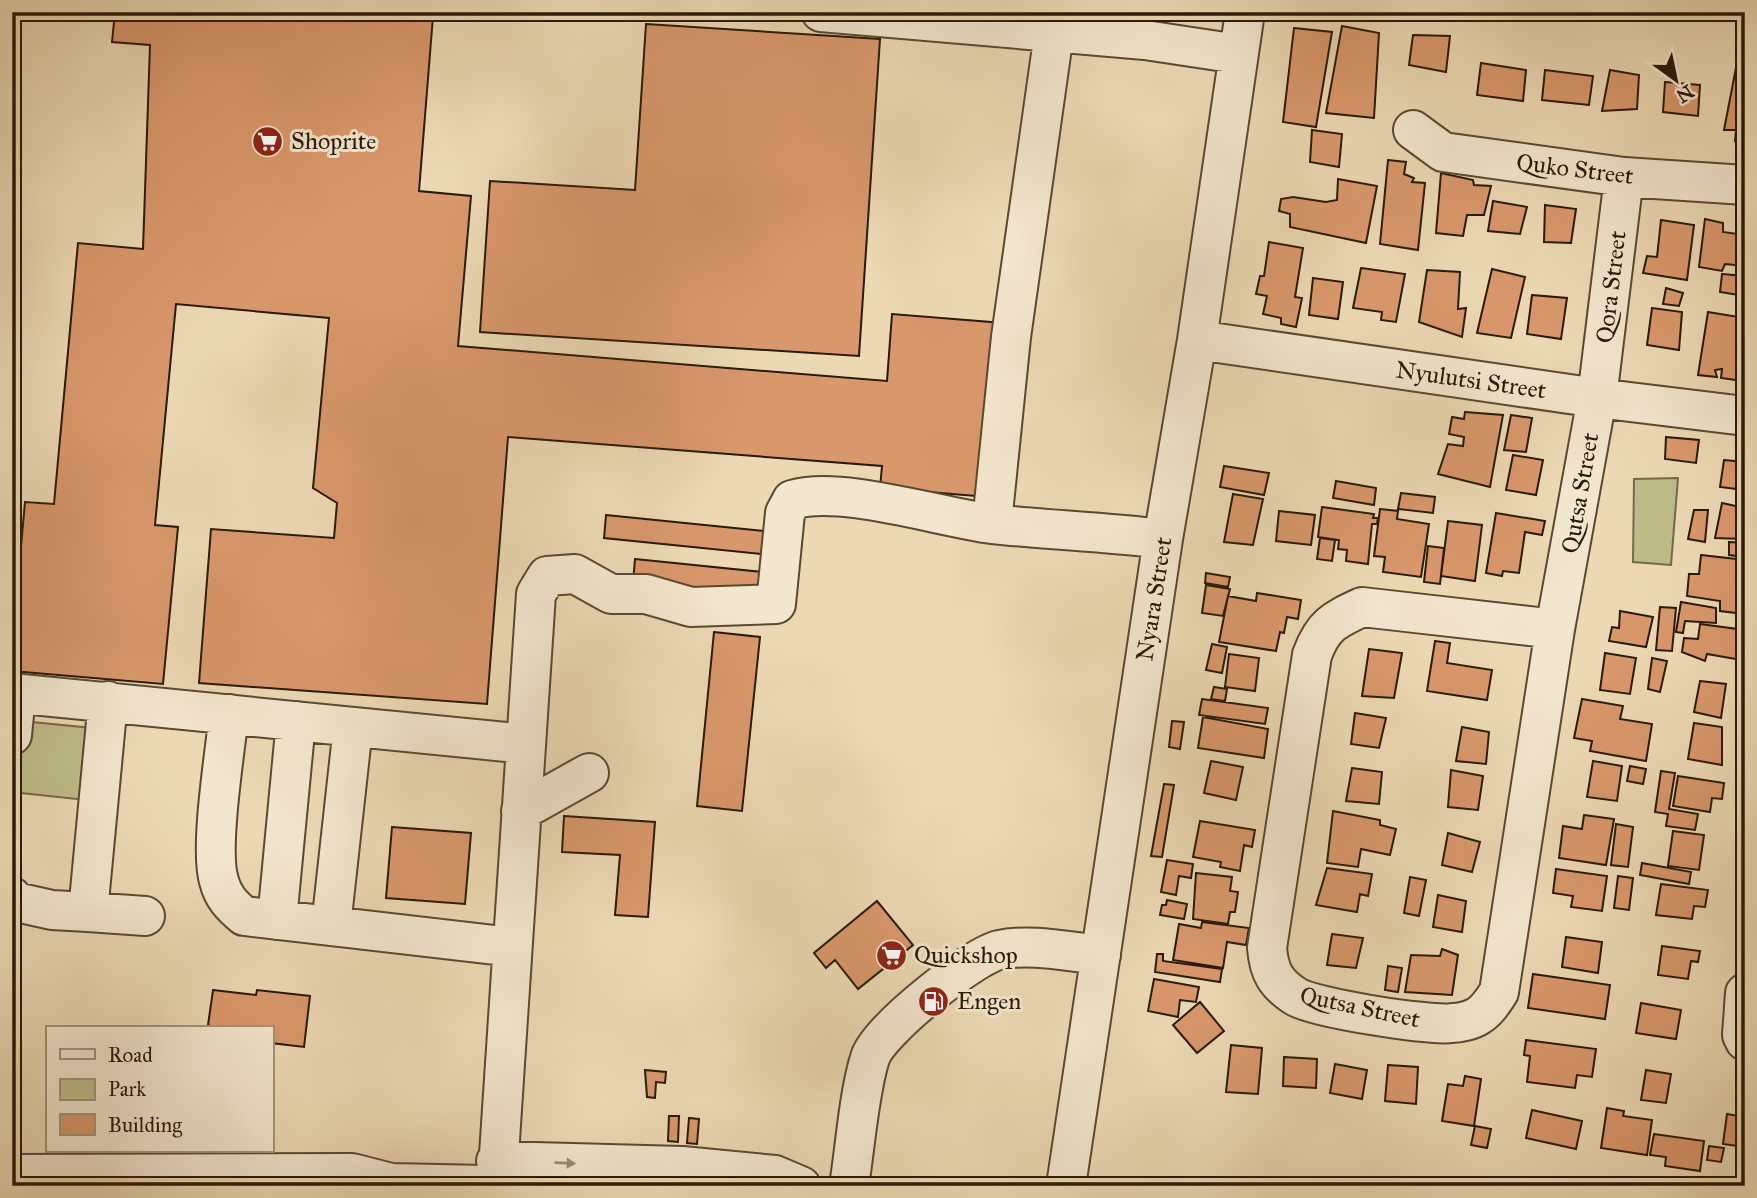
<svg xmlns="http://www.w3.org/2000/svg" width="1757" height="1198" viewBox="0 0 1757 1198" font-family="'IM FELL Great Primer',serif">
<rect width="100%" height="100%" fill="#ecd9b4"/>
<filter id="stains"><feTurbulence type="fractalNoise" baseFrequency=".00286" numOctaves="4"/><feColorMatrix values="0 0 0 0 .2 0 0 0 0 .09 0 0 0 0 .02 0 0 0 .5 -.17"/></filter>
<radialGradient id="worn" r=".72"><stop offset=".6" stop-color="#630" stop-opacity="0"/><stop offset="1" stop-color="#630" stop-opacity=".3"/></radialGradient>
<path fill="#bebd89" stroke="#746b48" stroke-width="2" d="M1678 478 1671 565 1633 562 1634 479Z
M12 720 102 729 95 801 12 792Z"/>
<path fill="#d9986b" stroke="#291906" stroke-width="2" d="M115 12H399L433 16 419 191 471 196 458 346 887 381 892 314 1003 323 988 497 880 488 882 466 508 437 487 704 199 683 211 529 334 538 337 503 313 488 329 318 176 304 155 525 178 527 163 684 12 671V591H17L25 502 54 504 78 243 143 249 150 45 112 42Z
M646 24 880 39 859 356 480 332 490 181 635 190Z
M1342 26 1379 33 1374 118 1326 113Z
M1294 28 1332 32 1316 127 1283 122Z
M1413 35 1450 36 1446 72 1409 65Z
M1739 52H1745V142L1735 141 1736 130H1724Z
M1481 63 1526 70 1523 101 1477 95Z
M1545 70 1593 76 1589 105 1542 100Z
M1610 70 1639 75 1637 109 1602 111Z
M1665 82 1700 85 1698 116 1663 112Z
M1312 130 1342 134 1339 167 1310 162Z
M1388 160 1406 162 1404 174 1414 178 1412 182 1425 183 1418 250 1380 244Z
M1441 173 1473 180 1474 185 1491 186 1484 215H1467L1463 236 1436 233Z
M1338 179 1377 186 1366 243 1290 227V214L1279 211 1281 199 1293 197 1326 202 1337 200Z
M1493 201 1527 207 1520 234 1488 231Z
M1545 205 1576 209 1571 243 1544 242Z
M1705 219 1723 223V232L1745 235V266L1725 264 1722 271 1699 267Z
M1661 220 1694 225 1687 280 1643 273 1647 256 1657 257Z
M1269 242 1303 248 1295 297 1302 298 1296 327 1281 324V318L1263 314 1267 296 1256 294 1260 276H1264Z
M1361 268 1405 274 1396 322 1381 320 1382 312 1353 308Z
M1492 269 1525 277 1511 338 1477 333Z
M1427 270 1460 272 1458 309 1466 308 1462 337 1419 322Z
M1722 274 1745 276V296L1720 292Z
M1313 278 1343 282 1338 319 1309 315Z
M1666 288 1683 293 1679 306 1663 304Z
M1532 295 1567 298 1561 339 1527 334Z
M1652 308 1682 312 1679 350 1647 345Z
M1708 312 1745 318 1743 381 1721 378 1722 369 1715 370 1717 377 1698 375Z
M1465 412 1503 415 1490 487 1438 474 1448 444 1463 446 1464 437 1449 434 1452 417 1464 419Z
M1511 415 1532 418 1526 452 1504 450Z
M1666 437 1699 440 1696 463 1665 459Z
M1513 455 1543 460 1536 495 1506 490Z
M1724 460 1745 462V490L1720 487Z
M1224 466 1269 473 1264 495 1220 487Z
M1336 481 1376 488 1374 505 1333 498Z
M1401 493 1435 497 1433 513 1398 509Z
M1233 494 1263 499 1253 545 1224 542Z
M1722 503 1745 508 1744 539 1715 538Z
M1322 507 1374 514 1373 518H1378L1377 524H1372L1368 564 1346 561 1347 550 1338 549 1339 540 1318 537Z
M1380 509 1398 511 1397 519 1429 524 1421 577 1383 572 1385 557 1374 556Z
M1694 510H1708L1705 542 1688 539Z
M1279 511 1315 515 1311 545 1276 541Z
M1496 513 1545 521 1542 535 1525 532 1519 573 1503 571 1502 576 1486 573Z
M606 515 764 531 761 554 604 538Z
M1448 521 1482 525 1475 581 1441 576Z
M1320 538 1335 540 1332 561 1317 559Z
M1729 542 1745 543V557L1729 555Z
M1428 546 1444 548 1440 584 1424 582Z
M1701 555 1745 560V614L1720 611V601L1687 596 1689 574H1699Z
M635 559 762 572 759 595 633 583Z
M1206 573 1230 577 1228 587 1205 583Z
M1206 585 1230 589 1223 616 1202 613Z
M1257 593 1301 600 1298 619 1287 617 1284 633 1280 632 1276 651 1219 642 1228 596 1256 601Z
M1681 602 1716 608V623L1685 621 1683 633 1676 632Z
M1660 607 1676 608 1672 651 1656 650Z
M1620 611 1653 617 1646 647 1609 641 1612 627 1619 628Z
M1700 624 1745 630V654L1741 660 1707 654 1705 661 1682 652 1684 638 1698 639Z
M714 632 760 637 742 811 697 806Z
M1435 641 1450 643 1447 663 1492 670 1487 700 1427 691Z
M1212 644 1227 647 1222 673 1206 670Z
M1369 649 1402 653 1394 698 1362 696Z
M1605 653 1636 658 1630 694 1600 690Z
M1229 654 1259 658 1255 691 1225 687Z
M1652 658 1667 661 1660 692 1648 689Z
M1700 681 1726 684 1721 718 1694 712Z
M1214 687 1227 689 1225 701 1211 699Z
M1202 699 1268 708 1265 724 1199 715Z
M1582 699 1623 706 1620 719 1652 724 1646 761 1590 751 1592 741 1574 738Z
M1355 713 1386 718 1379 748 1351 744Z
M1203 717 1268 729 1264 758 1198 748Z
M1172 721 1184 722 1180 749 1169 747Z
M1694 723 1722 727V765L1688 759Z
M1462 727 1489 732 1486 764 1456 761Z
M1211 761 1243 767 1236 800 1204 793Z
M1593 761 1622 766 1617 801 1587 797Z
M1630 766 1646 769 1643 784 1627 781Z
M1352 768 1382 772 1379 804 1346 801Z
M1451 770 1483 776 1478 810 1448 807Z
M1661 771 1675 773 1669 809 1698 814 1695 830 1666 826 1668 814 1655 812Z
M1678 776 1724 783 1722 799 1712 798 1710 812 1673 806Z
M1164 784 1174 785 1162 857 1151 856Z
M1333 811 1380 820V825L1396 829 1390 855 1361 849 1358 867 1327 863Z
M1584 815 1614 819 1606 865 1559 858 1563 826 1582 829Z
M564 816 655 822 648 917 615 915 620 855 562 852Z
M1200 821 1255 830 1252 847 1244 845 1240 871 1220 867 1221 862 1193 857Z
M1616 824 1633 827 1628 867 1611 865Z
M392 827 471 833 465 904 386 898Z
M1673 831 1704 835 1699 870 1668 866Z
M1448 833 1480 842 1472 872 1442 865Z
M1167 860 1193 864 1191 878 1179 876 1176 895 1161 892Z
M1642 863 1691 872 1689 884 1640 875Z
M1327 868 1372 874 1368 896 1360 894 1357 912 1316 905Z
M1556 869 1607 876 1602 911 1571 907 1573 896 1553 893Z
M1196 873 1232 877 1230 891 1238 892 1235 912H1230L1228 924 1193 919Z
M1618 876 1633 878 1629 910 1614 908Z
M1410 877 1426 880 1419 916 1404 913Z
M1661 884 1708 890 1705 907 1694 906 1692 919 1656 915Z
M1438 895 1466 901 1462 932 1433 927Z
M1167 900 1187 904 1184 919 1160 915 1162 905H1166Z
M877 901 913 945 858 989 835 960 826 968 814 953Z
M1202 922 1249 928 1246 945 1227 942 1223 968 1173 960 1179 924 1201 928Z
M1332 934 1363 938 1356 968 1327 965Z
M1566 937 1602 942 1598 973 1562 967Z
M1662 946 1700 951 1698 962 1691 961 1688 979 1658 975Z
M1442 949 1458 955 1452 995 1405 992 1411 955 1440 956Z
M1157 954H1163V961L1222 969 1220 982 1155 972Z
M1388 966 1402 968 1398 992 1385 990Z
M1533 974 1610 985 1605 1019 1528 1008Z
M1154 979 1199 987 1196 1002 1180 1000 1178 1017 1148 1011Z
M213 990 256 995 257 990 310 996 304 1047 271 1043V1028H214L208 1025Z
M1200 1002 1224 1031 1197 1053 1173 1025Z
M1641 1003 1681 1010 1676 1039 1636 1033Z
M1526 1040 1596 1049 1592 1077 1577 1075 1575 1088 1527 1082 1530 1056 1524 1055Z
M1231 1045 1262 1048 1258 1094 1226 1092Z
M1284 1057 1317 1059 1316 1088 1283 1086Z
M1335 1064 1367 1070 1362 1099 1330 1093Z
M1388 1065 1418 1067 1416 1104 1385 1101Z
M645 1070 666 1072 665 1083 656 1082 655 1098 647 1097Z
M1646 1070 1671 1074 1666 1103 1641 1100Z
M1465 1076 1481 1079 1474 1126 1442 1121 1448 1084 1463 1086Z
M1607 1108 1624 1111 1623 1116 1652 1120 1647 1155 1601 1148Z
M1532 1110 1582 1121 1576 1149 1526 1138Z
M1727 1114 1745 1117V1147L1723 1144Z
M669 1116H679L678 1142 668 1141Z
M689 1118 699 1119 697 1144 687 1143Z
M1475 1126 1491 1129 1487 1148 1471 1145Z
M1654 1134 1704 1141 1700 1171 1665 1166 1666 1157 1650 1155Z
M1709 1146 1724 1148 1721 1162 1707 1160Z"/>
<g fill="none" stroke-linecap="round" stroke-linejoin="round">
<defs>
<path id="minor" d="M821 12 1145 40 1238 54
M1413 130 1443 152 1624 177 1745 185
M1197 340 1597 398 1745 416
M992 523 1011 337 1054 33
M1555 629 1362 607C1334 620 1323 625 1312 655L1267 948C1269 971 1275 983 1295 996 1313 1008 1429 1026 1452 1023 1460 1023 1472 1020 1478 1016 1487 1011 1493 1001 1499 992L1555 629 1597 398 1624 177
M12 693 526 744
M229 714C225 752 209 849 219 881 223 897 232 906 244 916L512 947
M12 735 16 694
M521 811 589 773
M12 897 16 902 52 910 88 912 108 701
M88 912 145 916
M277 920 296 721
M331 926 353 727
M1745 993 1742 1035 1745 1041
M496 1161 682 1166 775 1175 801 1186
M12 1174 352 1173 391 1183 534 1186
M497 1185 536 594 547 576 575 574 611 594H646L691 607 776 604 785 513 792 500C840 485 939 517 992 524 1049 530 1106 532 1163 539
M849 1186C855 1149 859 1092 870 1058 878 1031 971 957 999 950 1031 943 1069 952 1101 955
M1066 1186 1163 539 1197 340 1245 12"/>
</defs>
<use href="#minor" stroke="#5a4932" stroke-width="42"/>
<use href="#minor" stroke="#f3e6ce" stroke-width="38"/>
</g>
<defs><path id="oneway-solid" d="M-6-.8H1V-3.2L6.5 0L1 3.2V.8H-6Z" transform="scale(1.75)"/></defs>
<use fill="#988a74" href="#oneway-solid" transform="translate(565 1163) rotate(2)"/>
<defs>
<symbol id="supermarket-disc" viewBox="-11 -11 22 22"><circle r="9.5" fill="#8f2418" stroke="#f3e6ce"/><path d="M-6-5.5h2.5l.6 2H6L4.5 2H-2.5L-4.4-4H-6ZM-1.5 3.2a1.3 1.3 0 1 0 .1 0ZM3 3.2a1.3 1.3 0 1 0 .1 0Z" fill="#fff"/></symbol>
<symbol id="fuel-disc" viewBox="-11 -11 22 22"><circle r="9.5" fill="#8f2418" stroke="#f3e6ce"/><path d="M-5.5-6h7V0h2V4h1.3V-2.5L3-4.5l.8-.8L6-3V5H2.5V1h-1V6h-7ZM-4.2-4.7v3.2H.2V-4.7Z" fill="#fff"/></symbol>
</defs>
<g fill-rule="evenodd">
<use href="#supermarket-disc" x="250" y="124" width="35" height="35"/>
<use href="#supermarket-disc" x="874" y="938" width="35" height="35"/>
<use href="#fuel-disc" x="916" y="984" width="35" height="35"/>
</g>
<g text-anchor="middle" stroke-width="6" stroke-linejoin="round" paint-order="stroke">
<g font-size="24" fill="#291906" stroke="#f3e6ce" text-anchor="start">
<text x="291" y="149">Shoprite</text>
<text x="914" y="963">Quickshop</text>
<text x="957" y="1009">Engen</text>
</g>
<g font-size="24" fill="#291906" stroke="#f3e6ce">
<text transform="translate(1575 169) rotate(7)" y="8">Quko Street</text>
<text transform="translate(1611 287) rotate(-83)" y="8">Qora Street</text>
<text transform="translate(1471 380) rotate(8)" y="8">Nyulutsi Street</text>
<text transform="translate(1580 493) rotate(-80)" y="8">Qutsa Street</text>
<text transform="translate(1154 599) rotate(-81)" y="8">Nyara Street</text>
<text transform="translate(1360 1007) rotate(12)" y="8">Qutsa Street</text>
</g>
</g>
<rect width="1757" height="1198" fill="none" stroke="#ecd9b4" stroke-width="42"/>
<rect x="14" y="14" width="1729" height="1170" fill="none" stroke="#291906" stroke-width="3.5"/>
<rect x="21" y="21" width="1715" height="1156" fill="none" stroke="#291906" stroke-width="2"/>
<rect x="46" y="1026" width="228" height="126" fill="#f3e6ce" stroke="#a2947e" stroke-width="2"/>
<rect x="60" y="1049" width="35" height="10" fill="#f3e6ce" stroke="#a2947e" stroke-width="2"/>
<text x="108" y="1062" font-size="21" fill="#291906">Road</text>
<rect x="60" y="1079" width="35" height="21" fill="#bebd89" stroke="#a2947e" stroke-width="2"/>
<text x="108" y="1096" font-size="21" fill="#291906">Park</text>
<rect x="60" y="1114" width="35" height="21" fill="#d9986b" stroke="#a2947e" stroke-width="2"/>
<text x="108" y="1132" font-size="21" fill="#291906">Building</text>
<g transform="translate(1676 80) rotate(147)" stroke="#f3e6ce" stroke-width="5" paint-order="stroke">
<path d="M0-5L12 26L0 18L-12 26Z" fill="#291906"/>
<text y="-10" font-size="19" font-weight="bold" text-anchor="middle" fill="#291906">N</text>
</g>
<rect width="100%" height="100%" filter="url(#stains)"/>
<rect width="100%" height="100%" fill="url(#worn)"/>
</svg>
